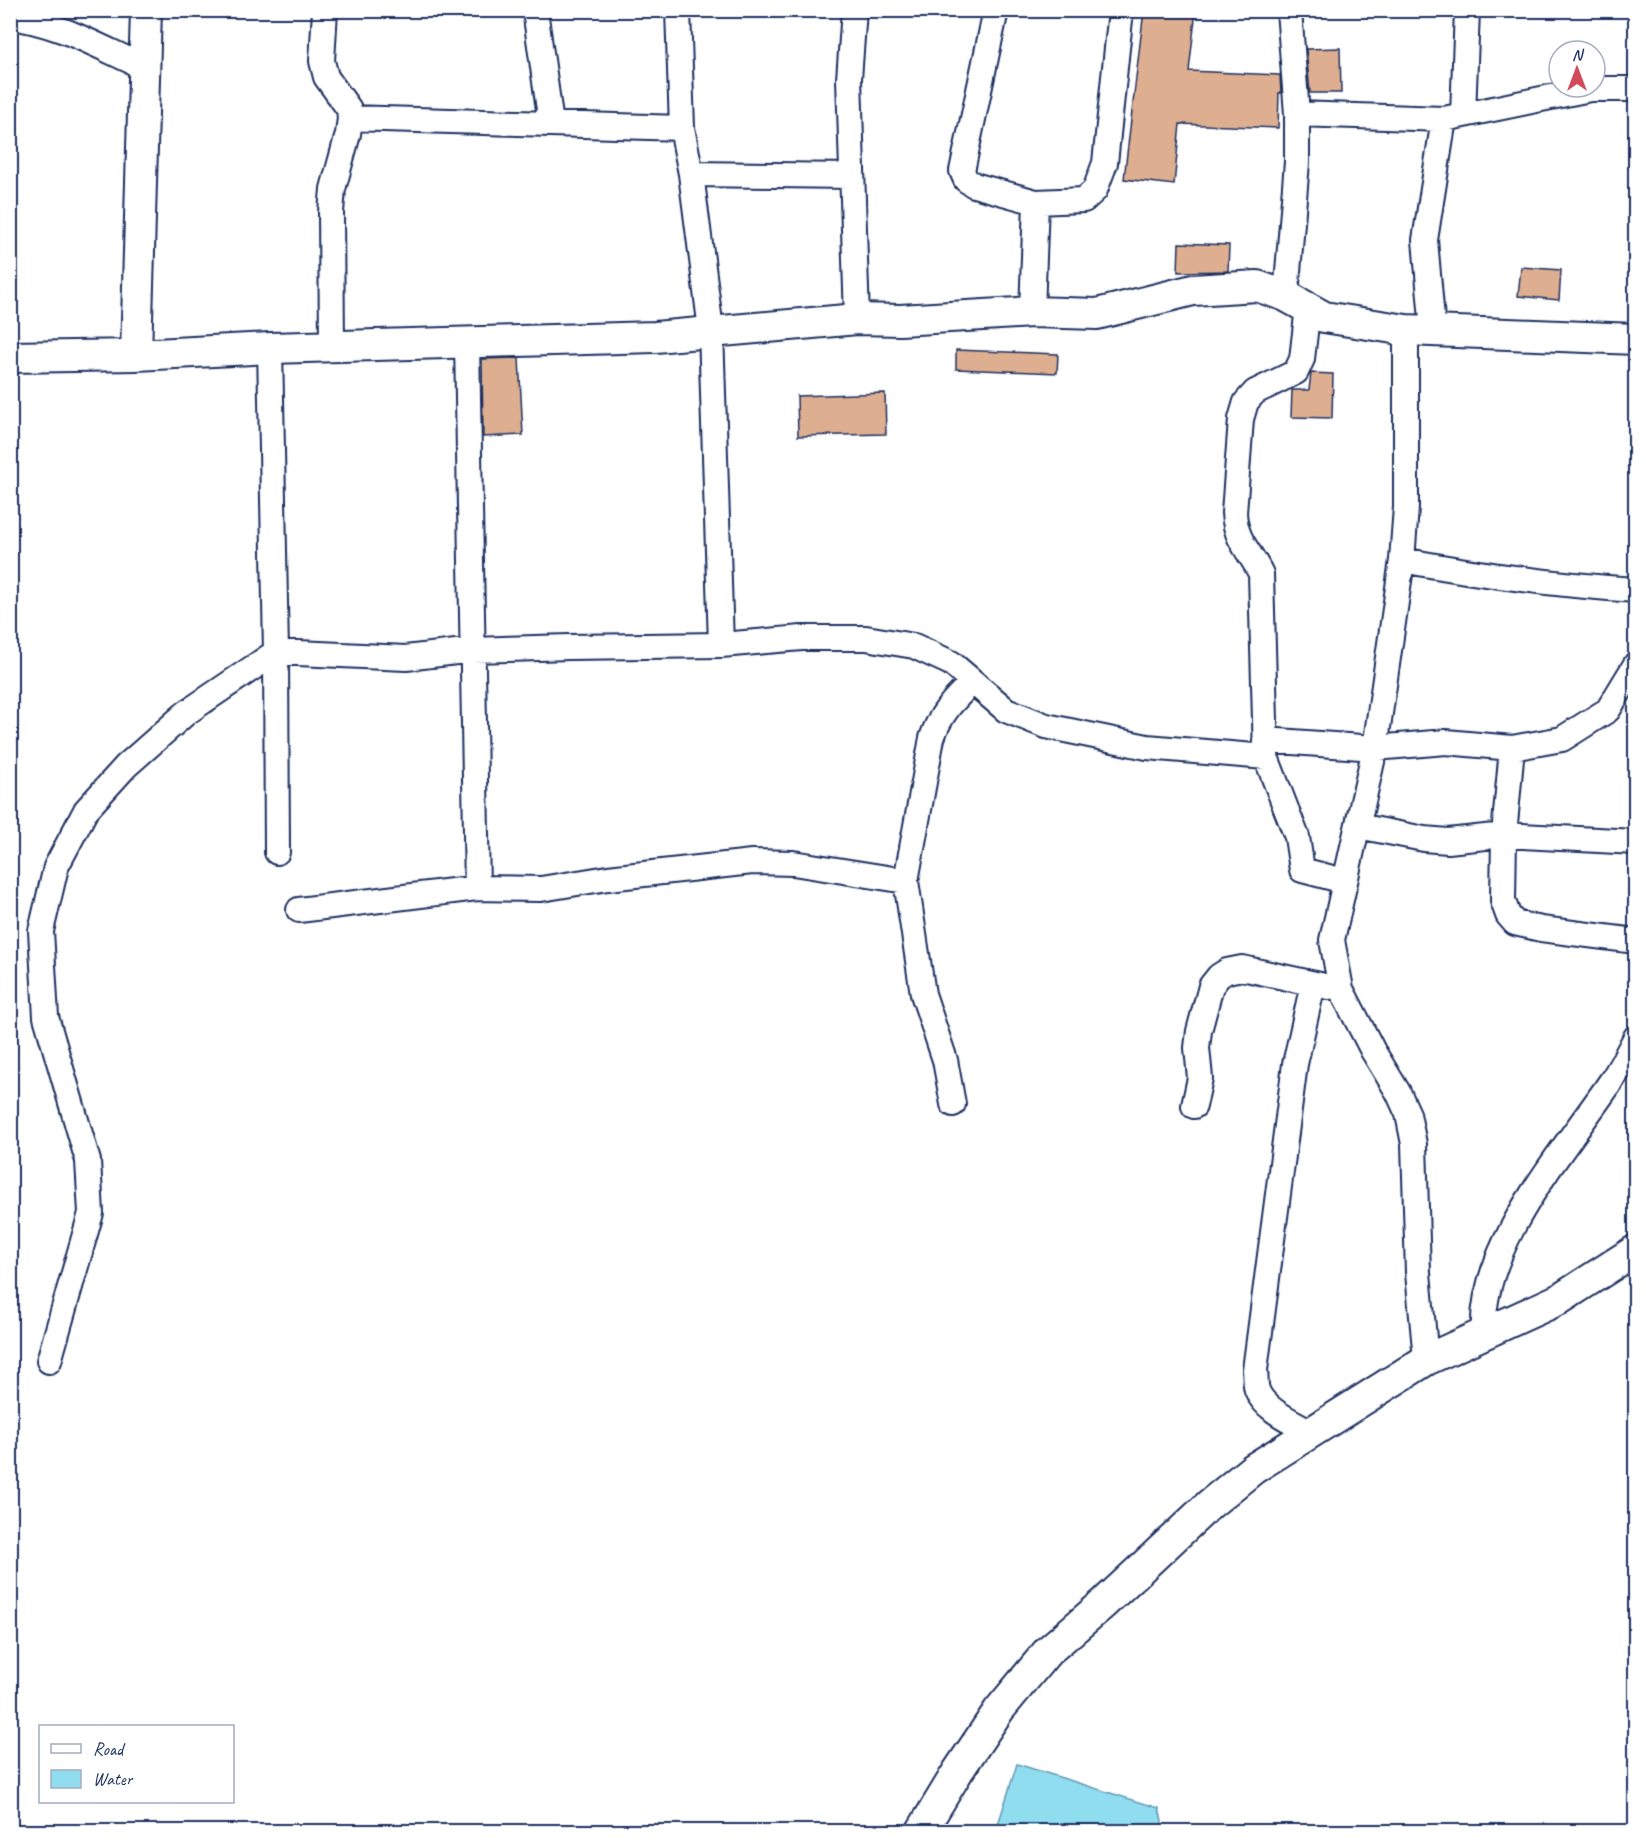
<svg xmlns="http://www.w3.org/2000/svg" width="1646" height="1842" viewBox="0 0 1646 1842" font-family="Caveat,sans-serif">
<rect width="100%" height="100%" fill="#fff"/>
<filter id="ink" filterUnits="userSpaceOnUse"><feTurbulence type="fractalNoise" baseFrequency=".0167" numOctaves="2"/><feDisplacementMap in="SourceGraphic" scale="12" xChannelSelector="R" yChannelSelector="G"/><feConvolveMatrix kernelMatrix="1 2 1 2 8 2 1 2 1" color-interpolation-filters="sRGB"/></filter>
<g filter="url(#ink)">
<path fill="#91ddf0" stroke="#6297b6" stroke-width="1.5" d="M1017 1764 1159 1808 1162 1821V1831H996Z"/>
<path fill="#deae90" stroke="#1b2f5e" stroke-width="1.5" d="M1144 10H1196L1189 71 1280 75 1281 93H1279L1278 128 1180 124 1174 185 1124 179Z
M1340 48 1341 93H1310L1306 49Z
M1179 243 1229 245 1228 271 1178 272Z
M1521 267 1561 270 1559 300 1518 296Z
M956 350 1058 354 1057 373 956 369Z
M519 358 523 435 483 437 482 359Z
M1311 373 1333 374 1332 418 1291 417 1292 390H1309Z
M885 393 886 434 798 436 797 396Z"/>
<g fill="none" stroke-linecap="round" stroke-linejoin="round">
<defs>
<path id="minor" d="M325 10 322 61 326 77 349 109 350 118 348 134 333 189 331 212 332 346
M535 10 551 124
M678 10 682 128 691 174 711 330 721 645
M854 10 849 79 857 319
M996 10 962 171 966 180 974 185 1036 202
M10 17C57 22 101 48 144 67
M1297 114 1444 119 1590 89H1636
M1463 115 1467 10
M350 118 682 128
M691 174 852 176
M1286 296 1297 162V114L1289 10
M1308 307 1302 359 1296 372 1255 392 1246 402 1241 419 1234 513C1236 542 1249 549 1261 574L1266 757 1297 837 1302 870 1344 881
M1032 312 1036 202 1084 200 1095 190 1105 163 1121 10
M1406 330V507L1402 560 1375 748 1332 940 1341 989 1373 1051 1398 1092 1408 1114 1414 1144 1418 1273 1426 1360
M1433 331 1425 240 1444 119
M467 343 477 888 541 889 608 878 752 862 793 863 906 881
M270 348 276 652 277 852
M1402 560C1482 575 1555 585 1636 590
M1265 740 1375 748 1446 742 1512 748 1562 739 1608 710 1636 664
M1512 748 1504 835 1503 901 1508 915 1515 923 1541 929 1636 941
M1358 826 1424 839 1448 841 1504 835 1636 842
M299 910 477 888
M953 1104 945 1060 923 994 906 881 932 738C941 712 954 700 972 682
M1194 1106 1200 1078 1197 1048 1199 1031 1211 986 1219 976 1227 971 1242 968 1329 987
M1484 1334C1478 1245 1567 1148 1614 1077 1622 1065 1629 1050 1636 1037
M49 1361 91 1213 88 1161 46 1017 41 931 56 867 86 810 126 766 186 713 276 652 406 658 473 650 569 647 721 645 802 638H866L914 646 951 663 1006 710 1046 726 1147 747 1266 757
M1311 1432C1294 1422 1264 1410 1257 1390 1255 1384 1256 1377 1255 1370L1295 1064 1313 984"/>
<path id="major" d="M136 355 146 10
M10 357 136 355 270 348 655 337 857 319 900 320 1032 312 1097 314 1193 290 1257 286 1286 296 1324 317 1406 330 1636 339
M921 1832 958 1771 999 1710 1048 1651 1103 1604 1210 1504 1253 1469 1426 1360 1560 1299 1636 1250"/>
</defs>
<use href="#minor" stroke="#1b2f5e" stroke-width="28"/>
<use href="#major" stroke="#1b2f5e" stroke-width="34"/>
<use href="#minor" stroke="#fff" stroke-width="24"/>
<use href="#major" stroke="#fff" stroke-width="30"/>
</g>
</g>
<rect width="1646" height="1842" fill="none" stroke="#fff" stroke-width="36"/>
<rect x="18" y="18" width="1610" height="1806" fill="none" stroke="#1b2f5e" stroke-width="2" filter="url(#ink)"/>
<rect x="39" y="1725" width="195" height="78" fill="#ffffff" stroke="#a4acbf" stroke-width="1.5"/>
<rect x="51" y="1744" width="30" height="9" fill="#ffffff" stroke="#a4acbf" stroke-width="1.5"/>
<text x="93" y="1755" font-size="18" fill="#1b2f5e">Road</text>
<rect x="51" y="1770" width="30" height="18" fill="#91ddf0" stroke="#a4acbf" stroke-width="1.5"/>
<text x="93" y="1785" font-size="18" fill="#1b2f5e">Water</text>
<g transform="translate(1577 69)"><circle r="28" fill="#ffffff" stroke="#a4acbf" stroke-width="1.5"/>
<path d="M0-4.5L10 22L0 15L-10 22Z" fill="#d1495b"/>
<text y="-9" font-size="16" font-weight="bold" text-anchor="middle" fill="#1b2f5e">N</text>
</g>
</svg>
